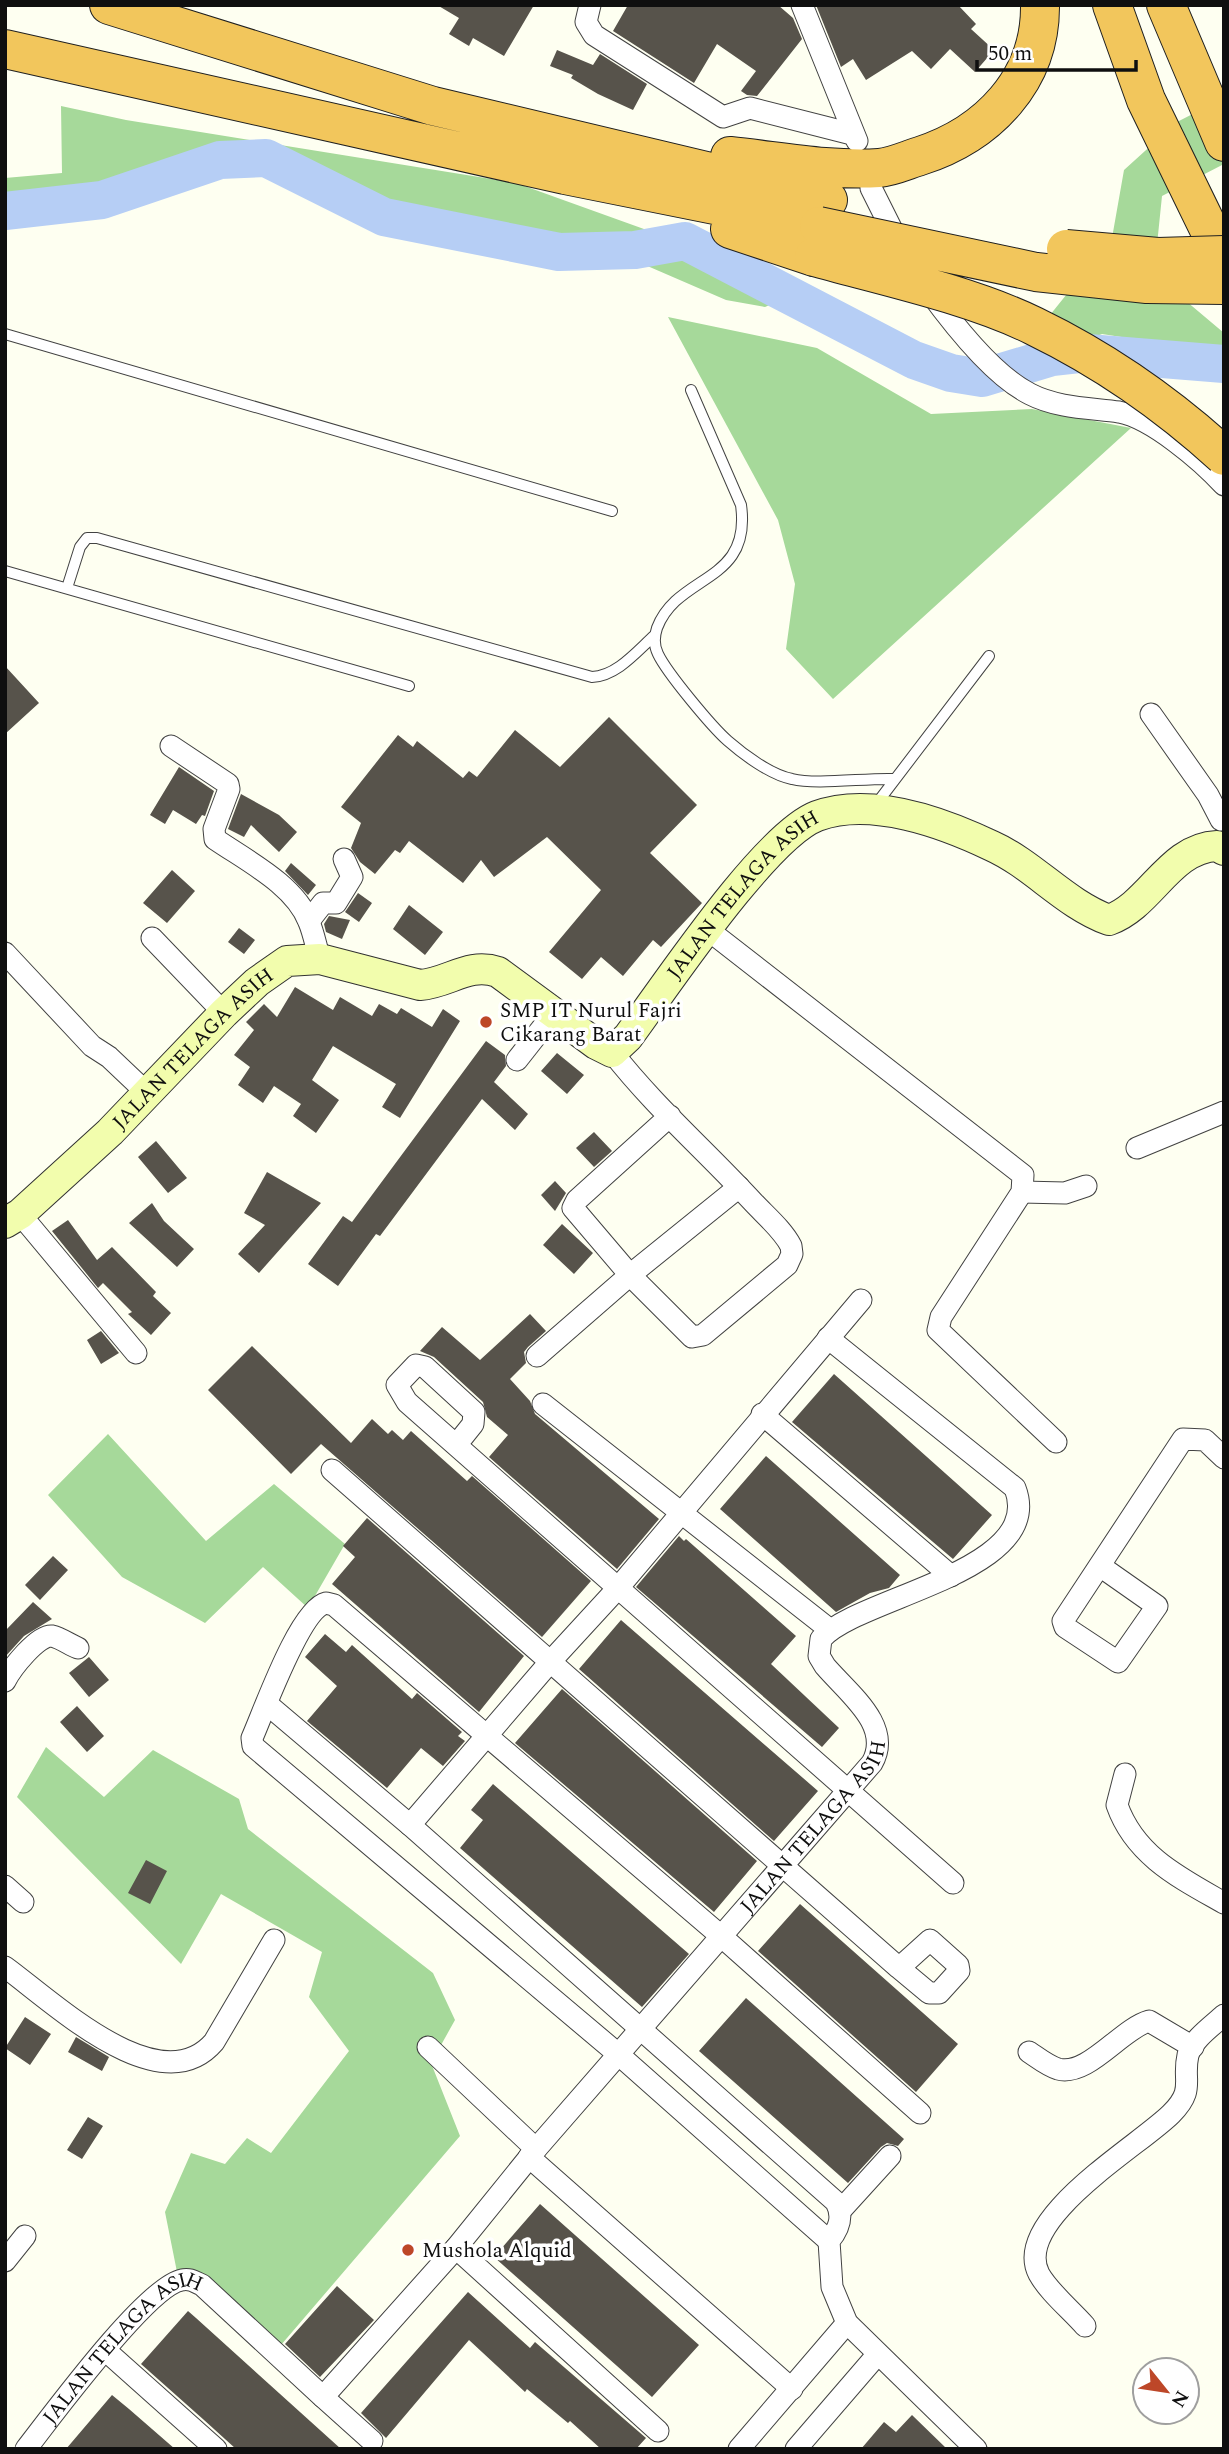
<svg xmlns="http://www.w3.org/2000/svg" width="1229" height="2454" viewBox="0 0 1229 2454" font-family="Spectral,serif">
<rect width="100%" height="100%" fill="#fefff1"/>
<path fill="#a6d99a" d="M1224 98V164L1162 196 1154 274 1224 333V353L1102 334 1022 364 1050 315 1112 238 1124 170 1177 122Z
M61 106 126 120 516 183 694 247 799 292 765 307 726 300 622 255 422 214 279 151 203 159 62 215H5V178L62 173Z
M668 317 817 348 931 414 1032 409 1131 428 833 699 786 649 795 584 778 520Z
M108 1434 206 1541 274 1484 345 1544 308 1608 263 1567 205 1623 122 1577 48 1495Z
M46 1747 104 1797 153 1750 239 1799 248 1829 433 1973 455 2020 431 2063 460 2136 281 2345 179 2282 165 2212 191 2153 225 2164 247 2138 271 2153 349 2051 309 1997 322 1952 221 1894 181 1964 17 1797Z"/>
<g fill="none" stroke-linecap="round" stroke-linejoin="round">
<path stroke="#b6cef5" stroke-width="38" d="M5 211 102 200 220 160 266 158 384 217 559 252 635 250 685 241 914 360 951 373 982 378 1052 357 1088 353 1224 364"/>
</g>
<path fill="#57534b" d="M437 5H534L504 56 473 38 469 46 449 34 459 18Z
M628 5H778L793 18 802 39 757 96 747 95 741 91 756 71 717 44 694 83 613 31Z
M816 5H958L976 24 971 29 994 50 975 72 950 49 931 69 912 51 866 80 853 59 841 67Z
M557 50 593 65 600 54 647 84 633 110 598 94 571 78 573 75 550 66Z
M5 666 39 703 5 734Z
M609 717 697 805 650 853 702 903 661 947 653 940 623 976 601 957 582 979 549 952 601 890 547 837 494 877 481 860 463 883 409 841 400 853 395 850 375 874 360 862 351 848 361 823 341 807 398 735 413 747 417 741 463 778 469 771 477 777 515 730 560 767Z
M179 767 214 791 205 816 202 815 196 824 173 810 165 824 150 815Z
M241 794 279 815 297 832 279 852 251 825 244 837 228 829Z
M291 863 316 885 308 895 285 871Z
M172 870 195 891 167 923 143 903Z
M358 893 372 903 359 922 345 912Z
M409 905 443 932 425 955 393 929Z
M329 916 350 920 342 939 326 932 324 924Z
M239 928 255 940 244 954 228 942Z
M295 987 333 1010 340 997 372 1016 379 1004 397 1014 401 1008 432 1027 443 1009 460 1021 400 1118 382 1107 396 1084 333 1046 312 1080 339 1100 316 1133 293 1116 301 1104 274 1086 263 1103 238 1085 250 1067 234 1055 254 1030 246 1022 264 1004 277 1017Z
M486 1041 505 1055 506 1066 494 1082 528 1114 515 1130 482 1099 380 1236 376 1234 338 1286 308 1264 343 1216 352 1222Z
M557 1053 584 1075 567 1094 541 1071Z
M594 1132 612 1151 594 1167 576 1148Z
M156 1141 187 1178 168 1193 138 1157Z
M267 1172 321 1203 259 1273 238 1254 265 1225 244 1213Z
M555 1181 566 1193 555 1211 541 1195Z
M152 1203 164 1221 194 1249 177 1267 129 1223Z
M68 1220 97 1260 112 1247 156 1292 153 1296 171 1313 151 1335 128 1314 132 1312 103 1283 98 1288 52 1231Z
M562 1224 593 1253 574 1274 543 1245Z
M530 1314 546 1331 528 1347 524 1352 526 1363 510 1379 530 1401 535 1414 659 1519 617 1569 489 1457 508 1435 487 1417 483 1402 434 1357 420 1351 442 1327 480 1360Z
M101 1331 119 1353 101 1364 87 1340Z
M252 1346 351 1443 372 1419 388 1434 392 1430 403 1440 411 1431 467 1481 472 1476 591 1581 542 1637 321 1444 291 1474 208 1390Z
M834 1374 992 1515 953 1559 792 1422Z
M766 1456 900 1575 889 1588 870 1593 836 1612 720 1509Z
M367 1518 524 1656 479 1712 332 1584 355 1557 343 1546Z
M679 1536 684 1541 686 1539 796 1636 771 1664 839 1728 822 1747 636 1587Z
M53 1556 68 1570 40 1600 25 1585Z
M33 1602 52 1619 24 1636 5 1657V1631Z
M621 1620 818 1791 774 1841 579 1669Z
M325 1634 346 1652 352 1645 412 1699 417 1693 462 1732 458 1736 465 1741 443 1766 421 1748 387 1788 307 1721 337 1686 305 1657Z
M89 1657 109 1680 89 1697 69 1673Z
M562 1689 757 1861 714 1912 515 1743Z
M77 1706 104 1736 87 1752 60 1722Z
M493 1784 689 1954 642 2007 460 1848 483 1820 471 1810Z
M146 1860 167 1871 150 1904 128 1893Z
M800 1904 958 2044 916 2092 758 1951Z
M746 1998 904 2139 898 2146 887 2143 881 2147 848 2183 699 2051Z
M25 2017 51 2034 30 2065 5 2048Z
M76 2037 109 2057 102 2071 68 2052Z
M88 2117 103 2126 82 2159 67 2150Z
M540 2204 699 2345 652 2397 494 2257Z
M337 2286 374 2320 320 2377 285 2344Z
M468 2292 530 2348 535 2342 646 2438 636 2449H601L570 2421 568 2423 527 2389 525 2392 469 2340 386 2438 361 2413Z
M188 2311 196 2318 341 2449H236L204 2420 141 2364Z
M112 2395 129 2409 175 2449H66Z
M912 2415 947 2449H861L884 2422 896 2432Z"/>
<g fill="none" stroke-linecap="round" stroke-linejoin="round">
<defs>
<path id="lane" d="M5 334 612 511
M691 390 741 505C752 584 678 573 657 628 654 637 654 646 658 654 667 673 712 727 728 741 744 755 771 775 792 779 816 785 865 778 893 779
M5 571 409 686
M67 588 80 547 87 538H97L592 677C617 676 637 651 655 635
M874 807 989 656"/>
<g id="street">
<path d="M590 5 586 22 594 35 723 117 750 108 852 134"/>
<path d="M802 5 857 141"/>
<path d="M871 188 899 244"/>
<path d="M929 291C953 324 994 376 1030 394 1057 408 1090 408 1119 412 1152 418 1202 461 1224 485"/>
<path d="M1151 714 1208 795 1221 820"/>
<path d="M171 746 228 784 229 789 214 829 215 839C247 861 295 885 309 922 314 934 316 947 320 959"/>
<path d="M309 921 323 903H336L352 877 344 859"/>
<path d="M707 929 1023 1175 1022 1192 941 1317 938 1330 1056 1442"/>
<path d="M152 938 224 1013"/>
<path d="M5 953 92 1046 109 1057 148 1094"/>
<path d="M612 1052C654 1106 706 1151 753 1202 765 1215 783 1230 791 1246L792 1254 787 1265 703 1335 692 1337 630 1275 573 1208 577 1200 670 1116"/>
<path d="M517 1060 554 1013"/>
<path d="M1137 1148 1224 1112"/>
<path d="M1022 1192 1065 1193 1086 1186"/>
<path d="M20 1214 136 1353"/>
<path d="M537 1356 630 1275 739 1187"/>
<path d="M543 1404 829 1629"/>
<path d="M762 1414 951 1576"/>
<path d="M457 1444 473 1424 474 1412 425 1367 416 1365 397 1385 407 1402 953 1883"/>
<path d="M332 1470 899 1968 929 1993H939L959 1971 958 1965 930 1940 899 1968"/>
<path d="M1100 1566 1157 1606 1118 1662 1065 1627 1063 1621 1183 1439 1205 1440 1224 1458"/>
<path d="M5 1681C11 1669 38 1634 52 1636 61 1638 70 1645 78 1648"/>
<path d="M267 1704 410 1825 836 2202C844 2217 839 2229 829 2241L832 2287 847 2323 976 2449"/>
<path d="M1125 1774 1117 1805C1135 1856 1180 1878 1224 1903"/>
<path d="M410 1825 550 1662 618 1588 861 1300"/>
<path d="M5 1886 23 1902"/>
<path d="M5 1967C52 2001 160 2105 214 2042L274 1940"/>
<path d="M428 2047 536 2149"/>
<path d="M1029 2052C1038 2058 1048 2066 1058 2069 1088 2077 1121 2029 1149 2021L1193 2047"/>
<path d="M529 2157 792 2389"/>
<path d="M840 2211 890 2156"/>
<path d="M829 2241 618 2054 253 1746 252 1738C264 1711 300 1609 326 1603L334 1605 721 1936 920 2113"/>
<path d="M456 2248 658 2431"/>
<path d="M5 2261 25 2236"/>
<path d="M1085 2326C1071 2310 1049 2292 1039 2274 1011 2220 1139 2146 1171 2114 1196 2089 1182 2081 1188 2055 1193 2039 1212 2026 1224 2015"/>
<path d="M105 2350 216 2449"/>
<path d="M323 2397 372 2441"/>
<path id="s1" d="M26 2449C51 2417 147 2286 182 2280 190 2278 195 2282 202 2285L323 2397 456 2248 536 2149 872 1763C893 1726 849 1694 825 1666L819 1656 821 1639C856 1597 1047 1572 1015 1488L828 1338"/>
<path d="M739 2449 847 2323"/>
<path d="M796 2449 877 2355"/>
</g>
<g id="secondary">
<path id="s2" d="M5 1223 20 1214 110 1132 224 1013 257 982 287 961 320 959 420 985C449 983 468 962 498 972L596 1044 612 1052 628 1037C665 987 765 836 817 816 871 796 944 823 992 846 1034 865 1065 904 1109 920 1151 905 1169 848 1217 846L1224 850"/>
</g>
<path id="highway" d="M109 5 433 106 828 200
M1112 5 1146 100 1224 260
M1166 5 1224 142
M5 49 565 175 819 226
M730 156C779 161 829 171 879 168 892 167 907 160 920 156 988 134 1041 80 1040 5
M730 229 814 257"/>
</defs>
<use href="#lane" stroke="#424242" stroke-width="12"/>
<use href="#street" stroke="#424242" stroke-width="23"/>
<use href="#secondary" stroke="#313131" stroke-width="32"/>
<use href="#highway" stroke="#202020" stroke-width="40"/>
<use href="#lane" stroke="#fff" stroke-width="10"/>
<use href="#street" stroke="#fff" stroke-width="21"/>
<use href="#secondary" stroke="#f2fdad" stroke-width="30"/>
<use href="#highway" stroke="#f2c65c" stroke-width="38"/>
<defs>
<path id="highway-bridge" d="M819 226 1036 272 1147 284 1224 285
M1066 249 1158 257 1224 255
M814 257C883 276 971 295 1034 326 1104 360 1166 403 1224 456"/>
</defs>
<use href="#highway-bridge" stroke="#202020" stroke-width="40" stroke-linecap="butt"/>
<use href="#highway-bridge" stroke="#f2c65c" stroke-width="38"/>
</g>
<g fill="#bd4728" stroke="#fff" stroke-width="2.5">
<circle cx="486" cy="1022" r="7"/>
<circle cx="408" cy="2250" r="7"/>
</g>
<g text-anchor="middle" stroke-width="7" stroke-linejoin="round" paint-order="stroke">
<g font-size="21" fill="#0f0f0f" stroke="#fff">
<text dy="7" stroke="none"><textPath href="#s2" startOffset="948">JALAN TELAGA ASIH</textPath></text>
<text dy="7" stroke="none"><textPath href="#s2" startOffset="257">JALAN TELAGA ASIH</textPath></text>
<text dy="7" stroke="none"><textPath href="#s1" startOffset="1171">JALAN TELAGA ASIH</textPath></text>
<text dy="7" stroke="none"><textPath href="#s1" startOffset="144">JALAN TELAGA ASIH</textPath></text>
</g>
<g font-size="21" fill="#0f0f0f" stroke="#fff" text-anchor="start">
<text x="500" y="1017">SMP IT Nurul Fajri<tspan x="500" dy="24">Cikarang Barat</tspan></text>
<text x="422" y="2257">Mushola Alquid</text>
</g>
</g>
<rect width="1229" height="2454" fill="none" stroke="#0f0f0f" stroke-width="14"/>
<g transform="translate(1166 2391) rotate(120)"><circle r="33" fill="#ffffff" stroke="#9f9f9f" stroke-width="2"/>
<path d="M0-5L12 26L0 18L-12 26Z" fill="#bd4728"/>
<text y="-10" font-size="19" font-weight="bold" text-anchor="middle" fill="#0f0f0f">N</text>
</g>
<path d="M977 60v10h159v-10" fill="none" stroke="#0f0f0f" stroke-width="3.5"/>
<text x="988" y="60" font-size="21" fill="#0f0f0f" stroke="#ffffff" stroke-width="5" paint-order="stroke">50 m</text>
</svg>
